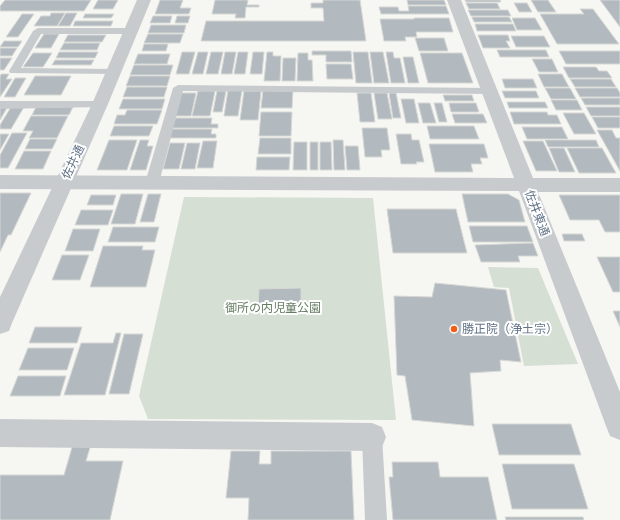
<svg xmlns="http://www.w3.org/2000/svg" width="620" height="520" viewBox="0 0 620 520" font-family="Ubuntu,'Noto Sans JP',sans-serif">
<rect width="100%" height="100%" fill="#f6f6f2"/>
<path fill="#d6dfd3" d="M184 197 373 198 396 420 148 419 139 396Z
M488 267 538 268 578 364 524 366 509 288 494 287Z"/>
<path fill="#b2b9bf" stroke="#d7d8d5" d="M5 0H91L84 11H0V6Z
M98 0H118L113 9H93Z
M160 0H183L180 8H191L189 14H155Z
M215 0H248L247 5H259V7H246L245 18H235L236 14H212Z
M323 0H360L366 41H201L206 21H324L323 8H311V3H323Z
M407 0H444L446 5H408Z
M465 0H500L501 2H466Z
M531 0H548L556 12H538Z
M600 0H620V27Z
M466 3H497L500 9H469Z
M514 3H527L532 12H519Z
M408 6H446L449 14H381L379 7H398L399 11H409Z
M580 9H593L619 44H557L540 14H584Z
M468 10H508L511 16H471Z
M51 13H65L57 26H34L41 16H50Z
M66 13H77L70 26H58Z
M22 14H34L18 37H6Z
M85 14H114L111 18H83Z
M153 16H172L170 23H150Z
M177 16H190L188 23H175Z
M472 17H509L512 22H474Z
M414 18H449L453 32H416L417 37H405L406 41H384L380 19H414Z
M512 18H535L542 30H517Z
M75 21H113L111 26H73Z
M475 24H513L516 31H477Z
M151 25H186L184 33H148Z
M44 34H59L51 48H35Z
M148 34H183L180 43H144Z
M68 35H106L102 42H64Z
M478 35H508L510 41H506L510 48H483Z
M511 36H544L550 47H516Z
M415 38H444L448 51H419Z
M4 41H22L18 47H0Z
M64 43H100L97 50H60Z
M144 44H168L166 51H142Z
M0 48H17L12 56H0Z
M497 50H546L549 57H500Z
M312 51H351L352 62H326V55H312Z
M559 51H620V64H566Z
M59 52H98L95 58H56Z
M182 52H195L189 74H176Z
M198 52H208L203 74H192Z
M211 52H223L218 74H206Z
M225 52H236L232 74H221Z
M238 52H248L245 74H234Z
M253 52H264L262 74H250Z
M267 52H273V56H281L280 81H264Z
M353 52H368L372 83H356Z
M370 52H383L389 83H374Z
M386 52H393L394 58H400L405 83H391Z
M33 53H52L43 67H23Z
M298 53H308V60H312L313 81H297Z
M420 53H462L473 83H428Z
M138 54H170L167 64H134Z
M403 57H413L419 83H408Z
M0 58H12L4 70H0Z
M283 58H296L295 81H282Z
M532 59H552L558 72H539Z
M55 60H94L91 65H52Z
M326 64H351L353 79H327Z
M134 65H173L170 75H130Z
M563 67H596L599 71H607L612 78H569Z
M1 74H9L6 79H12L0 97V77Z
M538 74H562L569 87H544Z
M35 76H71L61 95H24Z
M130 76H170L167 86H126Z
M15 78H26L15 97H4Z
M502 79H533L537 88H505Z
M570 79H611L616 87H575Z
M127 87H167L164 97H123Z
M545 88H570L576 99H551Z
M575 88H617L620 93V97H580Z
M228 90H242L238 116H224Z
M263 90H293L292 108H261Z
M198 91H215L210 116H192Z
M217 91H226L222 112H213Z
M244 91H261L258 120H240Z
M502 91H536L539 98H505Z
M181 93H196L191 116H175Z
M357 93H371L375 122H360Z
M374 93H387L392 119H378Z
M389 93H396L401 118H393Z
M443 95H472L474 101H445Z
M581 98H620V105H585Z
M123 99H165L162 109H119Z
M401 99H414L419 123H406Z
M551 100H577L582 110H556Z
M507 102H545L548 108H509Z
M418 103H430L436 123H423Z
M434 103H442L447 122H439Z
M449 103H476L479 112H451Z
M0 106H8L0 120Z
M11 107H24L11 129H0V125Z
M36 107H73L69 115H32Z
M586 107H620V116H591Z
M127 110H162L157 124H114L117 115H125Z
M261 112H292L291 136H259Z
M510 112H547L548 115H557L561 124H514Z
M563 113H584L596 134H574Z
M452 114H483L487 123H455Z
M31 116H68L57 138H29L33 131H23Z
M592 117H620V128H598Z
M174 118H212L211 124H218V128H172Z
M114 126H153L149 136H110Z
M427 126H474L479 139H430Z
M522 127H562L568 139H527Z
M362 128H387L390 150H381L382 157H365Z
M171 129H212L211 134H216V138H169Z
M597 130H612L616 138H620V171Z
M12 133H27L8 168H0V155Z
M0 134H9L0 150Z
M396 134H411L412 140H419L424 162H416L417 164H401Z
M260 138H291V154H258Z
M30 139H57L52 149H25Z
M109 140H137L127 170H97Z
M140 140H149L147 146H153L146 170H130Z
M333 140H343L345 170H334Z
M545 140H596L599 147H548Z
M203 141H217L213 168H197Z
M523 141H543L557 171H536Z
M294 142H307V170H293Z
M310 142H318V170H310Z
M320 142H331L332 170H320Z
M170 143H185L179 169H163Z
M187 143H200L195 169H181Z
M429 144H484L488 158H480L482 164H471L473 172H435Z
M345 146H358L360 170H347Z
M549 148H564L575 172H559Z
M567 148H602L616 173H579Z
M24 151H51L43 169H15Z
M257 157H290L289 170H256Z
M0 193H31L11 235H8L0 252Z
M121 194H143L135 224H111Z
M148 194H161L154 222H140Z
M462 194H508L519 200 525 222H468Z
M91 195H116L113 205H87Z
M559 195H620V232H605L599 220H570Z
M387 209H456L467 253H393Z
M81 210H113L108 225H75Z
M469 226H527L533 242H473Z
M113 227H159L155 242H108Z
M73 229H100L93 251H65Z
M562 234H582L585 241H564Z
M533 243 538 256H518L520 262H481L475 245Z
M103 246H143L142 250H155L146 287H90Z
M62 255H89L80 280H52Z
M597 257H620V292H613Z
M435 283 506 290 521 362 500 360 501 371 470 373 474 426 412 420 405 376 397 375 394 296 432 297Z
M301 288V309H258L259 289Z
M613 311H620V327Z
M35 327H82L77 343H29Z
M116 333H121L105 395H64L81 343H113Z
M124 334H143L129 394H109Z
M28 348H74L67 370H19Z
M18 376H66L60 396H10Z
M492 424H571L581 455H499Z
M73 444H91L86 461H123L110 520H0V475H64Z
M231 451H260L259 464H271V451H351L354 520H248L249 498H226Z
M392 462H438L440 477H488L497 520H393L389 477H393Z
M502 464H574L588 509H512Z
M505 517H583L584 520H506Z"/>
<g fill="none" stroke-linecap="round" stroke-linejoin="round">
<path fill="#c8cbce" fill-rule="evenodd" d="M38 28H132L137 31 132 34H41L21 68 113 69 117 70 118 72 117 74 10 73 9 71 33 31Z
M178 85 490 88 496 91 490 94 183 91 159 183 157 186 152 188 147 186 145 183 173 88Z
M0 101H100L104 102 106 104 104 106 100 107 0 109Z
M372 427 379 430 382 437 387 520H365L362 437 365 430Z"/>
<path fill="#c8cbce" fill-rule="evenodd" d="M447 0H461L533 178H620V192H538L620 392V440L610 436 606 426 519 191 0 189V175L514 178Z
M0 419 372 423 382 427 386 437 382 447 372 451 0 447Z"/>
<path fill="#c8cbce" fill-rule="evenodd" d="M137 0H151L108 104 12 323 9 331 0 334V297L92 104Z"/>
</g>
<circle fill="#f25e16" stroke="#fff" stroke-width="1.5" cx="454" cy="329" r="4"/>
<g text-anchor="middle" stroke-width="4" stroke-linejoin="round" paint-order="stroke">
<g font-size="12" fill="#627386" stroke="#fff">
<text transform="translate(73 162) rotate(-65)" y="4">佐井通</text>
<text transform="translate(537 213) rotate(69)" y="4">佐井東通</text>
</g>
<g font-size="12" fill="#657d62" stroke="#fff">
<text x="273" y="312">御所の内児童公園</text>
</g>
<g font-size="12" fill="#627386" stroke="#fff" text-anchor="start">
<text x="462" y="333">勝正院（浄土宗）</text>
</g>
</g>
</svg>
